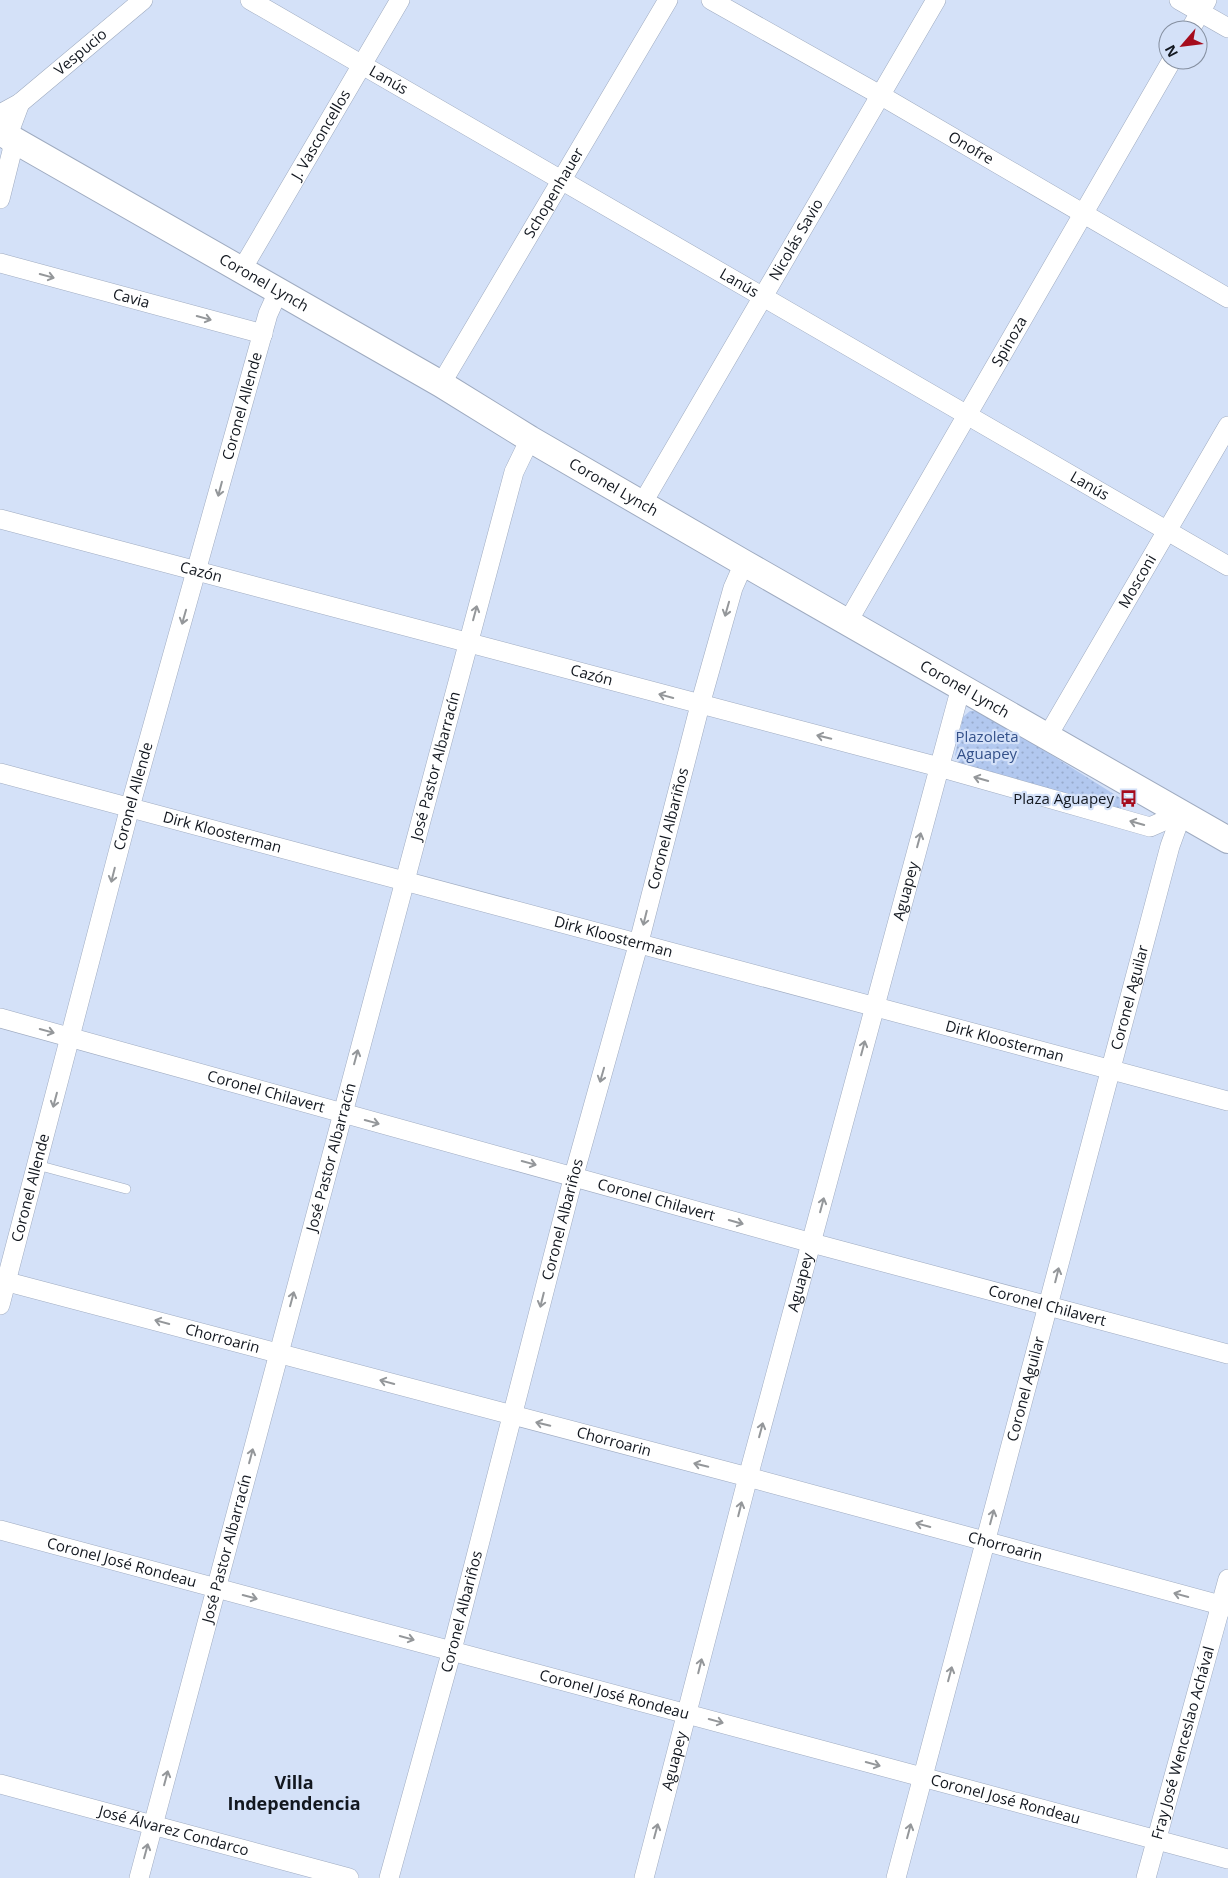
<svg xmlns="http://www.w3.org/2000/svg" width="1228" height="1878" viewBox="0 0 1228 1878" font-family="'Open Sans',sans-serif">
<defs>
<pattern id="park-dots" width="8" height="8" patternUnits="userSpaceOnUse" patternTransform="scale(1.25)"><rect width="8" height="8" fill="#b2c8ef"/><path d="M2 2h.1M6 6h.1" fill="none" stroke="#98abcc" stroke-width="1.8" stroke-linecap="round"/></pattern>
</defs>
<rect width="100%" height="100%" fill="#d4e1f8"/>
<path fill="url(#park-dots)" d="M970 711H981L1125 801 1120 810 960 765 955 755 963 717Z"/>
<g fill="none" stroke-linecap="round" stroke-linejoin="round">
<defs>
<path id="lane" d="M37 1165 126 1189"/>
<g id="street">
<path id="s1" d="M250 0 1228 566"/>
<path id="s2" d="M711 0 880 95 1228 298"/>
<path d="M1179 0 1228 28"/>
<path d="M1190 30 1207 0"/>
<path id="s3" d="M0 114 20 103 143 0"/>
<path d="M0 199 12 151 11 127 20 103"/>
<path id="s4" d="M0 263 263 334"/>
<path id="s5" d="M241 271 400 0"/>
<path id="s6" d="M441 384 668 0"/>
<path id="s7" d="M642 504 936 0"/>
<path id="s8" d="M0 519 939 767 1150 827 1182 813"/>
<path id="s9" d="M847 623 1172 60"/>
<path id="s10" d="M1047 737 1228 426"/>
<path id="s11" d="M0 773 1228 1101"/>
<path id="s12" d="M0 1018 812 1243 1228 1354"/>
<path id="s13" d="M0 1280 748 1477 1228 1607"/>
<path id="s14" d="M0 1305 130 807 268 314 278 292"/>
<path id="s15" d="M0 1530 1228 1859"/>
<path id="s16" d="M0 1784 349 1878"/>
<path id="s17" d="M139 1878 514 472 530 439"/>
<path id="s18" d="M389 1878 452 1650 574 1175 639 942 700 705 733 588 744 563"/>
<path id="s19" d="M644 1878 748 1477 961 687"/>
<path id="s20" d="M896 1878 1170 846 1182 813"/>
<path id="s21" d="M1146 1878 1228 1579"/>
</g>
<g id="secondary">
<path id="s22" d="M0 132 441 384 530 439 744 563 1228 840"/>
</g>
</defs>
<use href="#lane" stroke="#9fabc0" stroke-width="10"/>
<use href="#street" stroke="#9fabc0" stroke-width="20"/>
<use href="#secondary" stroke="#9fabc0" stroke-width="28"/>
<use href="#lane" stroke="#fff" stroke-width="9"/>
<use href="#street" stroke="#fff" stroke-width="19"/>
<use href="#secondary" stroke="#fff" stroke-width="26"/>
</g>
<defs><path id="oneway-shaft" d="M-6 0H5M1.5-3L5.5 0L1.5 3" fill="none" stroke-width="1.6" stroke-linecap="round" stroke-linejoin="round" transform="scale(1.25)"/></defs>
<g stroke="#94979a">
<use href="#oneway-shaft" transform="translate(47 276) rotate(15)"/>
<use href="#oneway-shaft" transform="translate(204 318) rotate(15)"/>
<use href="#oneway-shaft" transform="translate(220 489) rotate(105)"/>
<use href="#oneway-shaft" transform="translate(727 609) rotate(106)"/>
<use href="#oneway-shaft" transform="translate(475 613) rotate(-75)"/>
<use href="#oneway-shaft" transform="translate(184 617) rotate(106)"/>
<use href="#oneway-shaft" transform="translate(666 696) rotate(-165)"/>
<use href="#oneway-shaft" transform="translate(824 737) rotate(-166)"/>
<use href="#oneway-shaft" transform="translate(981 779) rotate(-164)"/>
<use href="#oneway-shaft" transform="translate(1137 823) rotate(-164)"/>
<use href="#oneway-shaft" transform="translate(919 840) rotate(-75)"/>
<use href="#oneway-shaft" transform="translate(113 875) rotate(104)"/>
<use href="#oneway-shaft" transform="translate(645 918) rotate(104)"/>
<use href="#oneway-shaft" transform="translate(47 1031) rotate(15)"/>
<use href="#oneway-shaft" transform="translate(863 1048) rotate(-75)"/>
<use href="#oneway-shaft" transform="translate(356 1057) rotate(-75)"/>
<use href="#oneway-shaft" transform="translate(602 1075) rotate(106)"/>
<use href="#oneway-shaft" transform="translate(55 1100) rotate(105)"/>
<use href="#oneway-shaft" transform="translate(372 1122) rotate(15)"/>
<use href="#oneway-shaft" transform="translate(529 1163) rotate(15)"/>
<use href="#oneway-shaft" transform="translate(822 1205) rotate(-75)"/>
<use href="#oneway-shaft" transform="translate(736 1222) rotate(16)"/>
<use href="#oneway-shaft" transform="translate(1057 1275) rotate(-76)"/>
<use href="#oneway-shaft" transform="translate(292 1299) rotate(-75)"/>
<use href="#oneway-shaft" transform="translate(542 1300) rotate(104)"/>
<use href="#oneway-shaft" transform="translate(162 1322) rotate(-165)"/>
<use href="#oneway-shaft" transform="translate(387 1382) rotate(-165)"/>
<use href="#oneway-shaft" transform="translate(543 1424) rotate(-166)"/>
<use href="#oneway-shaft" transform="translate(761 1430) rotate(-75)"/>
<use href="#oneway-shaft" transform="translate(251 1456) rotate(-75)"/>
<use href="#oneway-shaft" transform="translate(701 1465) rotate(-166)"/>
<use href="#oneway-shaft" transform="translate(740 1509) rotate(-76)"/>
<use href="#oneway-shaft" transform="translate(992 1517) rotate(-75)"/>
<use href="#oneway-shaft" transform="translate(923 1525) rotate(-165)"/>
<use href="#oneway-shaft" transform="translate(1181 1595) rotate(-165)"/>
<use href="#oneway-shaft" transform="translate(250 1597) rotate(15)"/>
<use href="#oneway-shaft" transform="translate(407 1638) rotate(15)"/>
<use href="#oneway-shaft" transform="translate(700 1666) rotate(-76)"/>
<use href="#oneway-shaft" transform="translate(950 1674) rotate(-75)"/>
<use href="#oneway-shaft" transform="translate(716 1721) rotate(15)"/>
<use href="#oneway-shaft" transform="translate(873 1764) rotate(15)"/>
<use href="#oneway-shaft" transform="translate(166 1778) rotate(-75)"/>
<use href="#oneway-shaft" transform="translate(656 1831) rotate(-75)"/>
<use href="#oneway-shaft" transform="translate(909 1831) rotate(-75)"/>
<use href="#oneway-shaft" transform="translate(146 1851) rotate(-75)"/>
</g>
<defs>
<symbol id="bus-bare" viewBox="-9 -9 18 18"><path d="M-5-6H5V4H4V6H2V4H-2V6H-4V4H-5ZM-3.5-4V0h7V-4ZM-3.5 1.2v1.5H-2V1.2ZM2 1.2v1.5H3.5V1.2Z" fill="#a50c1d" stroke="#d4e1f8" stroke-width="2.5" paint-order="stroke"/></symbol>
</defs>
<g fill-rule="evenodd">
<use href="#bus-bare" x="1116" y="786" width="25" height="25"/>
</g>
<g text-anchor="middle" stroke-width="4.5" stroke-linejoin="round" paint-order="stroke">
<g font-size="15" fill="#12171f" stroke="#d4e1f8">
<text dy="5" stroke="none"><textPath href="#s3" startOffset="102">Vespucio</textPath></text>
<text dy="5" stroke="none"><textPath href="#s1" startOffset="160">Lanús</textPath></text>
<text dy="5" stroke="none"><textPath href="#s5" startOffset="158">J. Vasconcellos</textPath></text>
<text dy="5" stroke="none"><textPath href="#s2" startOffset="299">Onofre</textPath></text>
<text dy="5" stroke="none"><textPath href="#s6" startOffset="222">Schopenhauer</textPath></text>
<text dy="5" stroke="none"><textPath href="#s7" startOffset="306">Nicolás Savio</textPath></text>
<text dy="5" stroke="none"><textPath href="#s22" startOffset="304">Coronel Lynch</textPath></text>
<text dy="5" stroke="none"><textPath href="#s1" startOffset="565">Lanús</textPath></text>
<text dy="5" stroke="none"><textPath href="#s4" startOffset="136">Cavia</textPath></text>
<text dy="5" stroke="none"><textPath href="#s9" startOffset="325">Spinoza</textPath></text>
<text dy="5" stroke="none"><textPath href="#s14" startOffset="931">Coronel Allende</textPath></text>
<text dy="5" stroke="none"><textPath href="#s1" startOffset="970">Lanús</textPath></text>
<text dy="5" stroke="none"><textPath href="#s22" startOffset="709">Coronel Lynch</textPath></text>
<text dy="5" stroke="none"><textPath href="#s8" startOffset="208">Cazón</textPath></text>
<text dy="5" stroke="none"><textPath href="#s10" startOffset="180">Mosconi</textPath></text>
<text dy="5" stroke="none"><textPath href="#s8" startOffset="612">Cazón</textPath></text>
<text dy="5" stroke="none"><textPath href="#s22" startOffset="1114">Coronel Lynch</textPath></text>
<text dy="5" stroke="none"><textPath href="#s17" startOffset="1151">José Pastor Albarracín</textPath></text>
<text dy="5" stroke="none"><textPath href="#s14" startOffset="526">Coronel Allende</textPath></text>
<text dy="5" stroke="none"><textPath href="#s18" startOffset="1086">Coronel Albariños</textPath></text>
<text dy="5" stroke="none"><textPath href="#s11" startOffset="230">Dirk Kloosterman</textPath></text>
<text dy="5" stroke="none"><textPath href="#s19" startOffset="1021">Aguapey</textPath></text>
<text dy="5" stroke="none"><textPath href="#s11" startOffset="635">Dirk Kloosterman</textPath></text>
<text dy="5" stroke="none"><textPath href="#s20" startOffset="911">Coronel Aguilar</textPath></text>
<text dy="5" stroke="none"><textPath href="#s11" startOffset="1040">Dirk Kloosterman</textPath></text>
<text dy="5" stroke="none"><textPath href="#s12" startOffset="276">Coronel Chilavert</textPath></text>
<text dy="5" stroke="none"><textPath href="#s17" startOffset="746">José Pastor Albarracín</textPath></text>
<text dy="5" stroke="none"><textPath href="#s14" startOffset="121">Coronel Allende</textPath></text>
<text dy="5" stroke="none"><textPath href="#s12" startOffset="681">Coronel Chilavert</textPath></text>
<text dy="5" stroke="none"><textPath href="#s18" startOffset="681">Coronel Albariños</textPath></text>
<text dy="5" stroke="none"><textPath href="#s19" startOffset="616">Aguapey</textPath></text>
<text dy="5" stroke="none"><textPath href="#s12" startOffset="1086">Coronel Chilavert</textPath></text>
<text dy="5" stroke="none"><textPath href="#s13" startOffset="230">Chorroarin</textPath></text>
<text dy="5" stroke="none"><textPath href="#s20" startOffset="506">Coronel Aguilar</textPath></text>
<text dy="5" stroke="none"><textPath href="#s13" startOffset="635">Chorroarin</textPath></text>
<text dy="5" stroke="none"><textPath href="#s13" startOffset="1040">Chorroarin</textPath></text>
<text dy="5" stroke="none"><textPath href="#s17" startOffset="341">José Pastor Albarracín</textPath></text>
<text dy="5" stroke="none"><textPath href="#s15" startOffset="126">Coronel José Rondeau</textPath></text>
<text dy="5" stroke="none"><textPath href="#s18" startOffset="276">Coronel Albariños</textPath></text>
<text dy="5" stroke="none"><textPath href="#s15" startOffset="636">Coronel José Rondeau</textPath></text>
<text dy="5" stroke="none"><textPath href="#s21" startOffset="140">Fray José Wenceslao Achával</textPath></text>
<text dy="5" stroke="none"><textPath href="#s19" startOffset="121">Aguapey</textPath></text>
<text dy="5" stroke="none"><textPath href="#s15" startOffset="1041">Coronel José Rondeau</textPath></text>
<text dy="5" stroke="none"><textPath href="#s16" startOffset="180">José Álvarez Condarco</textPath></text>
</g>
<g font-size="15" fill="#34518a" stroke="#d4e1f8">
<text x="987" y="742">Plazoleta<tspan x="987" dy="17">Aguapey</tspan></text>
</g>
<g font-size="15" fill="#12171f" stroke="#d4e1f8" text-anchor="end">
<text x="1114" y="804">Plaza Aguapey</text>
</g>
<g font-size="18" font-weight="bold" fill="#12171f" stroke="#d4e1f8">
<text x="294" y="1789">Villa<tspan x="294" dy="21">Independencia</tspan></text>
</g>
</g>
<g transform="translate(1183 45) rotate(242)"><circle r="24" fill="#d4e1f8" stroke="#8690a1"/>
<path d="M0-4L9 19L0 12L-9 19Z" fill="#a50c1d"/>
<text y="-8" font-size="14" font-weight="bold" text-anchor="middle" fill="#12171f">N</text>
</g>
</svg>
